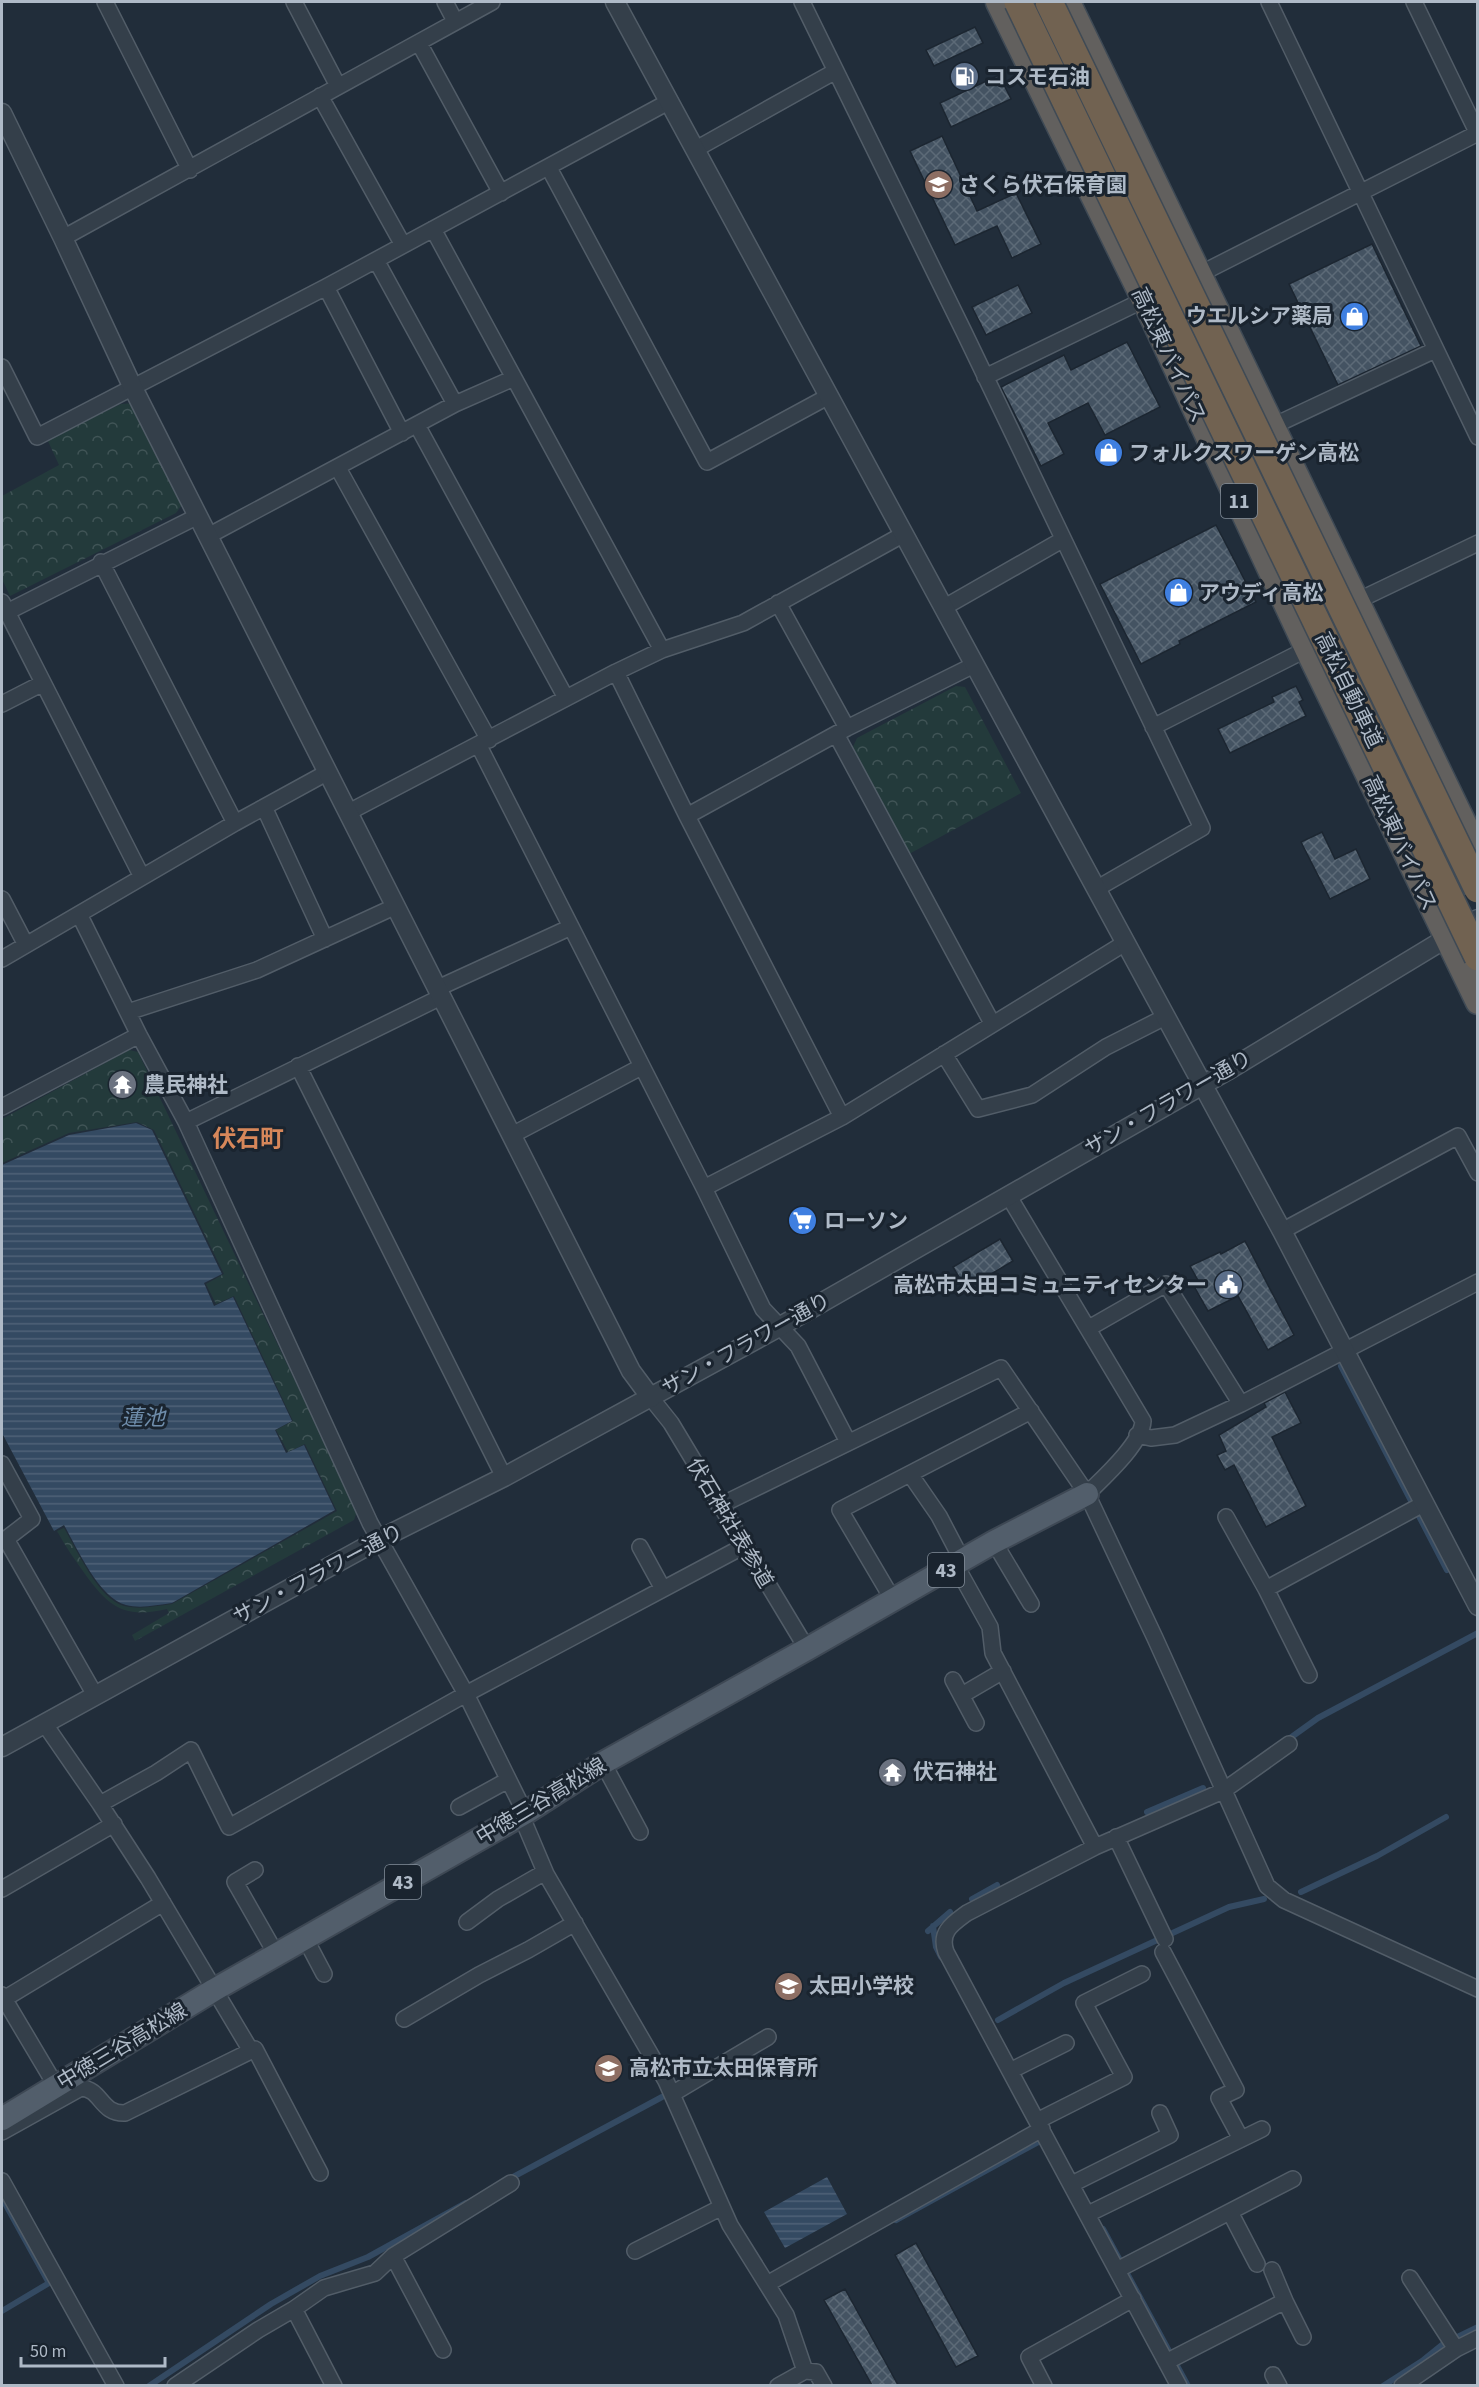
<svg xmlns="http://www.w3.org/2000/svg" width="1479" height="2387" viewBox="0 0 1479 2387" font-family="'Source Sans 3','Noto Sans JP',sans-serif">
<defs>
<pattern id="park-crowns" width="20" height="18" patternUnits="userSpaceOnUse" patternTransform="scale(1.5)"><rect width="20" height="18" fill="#233a3b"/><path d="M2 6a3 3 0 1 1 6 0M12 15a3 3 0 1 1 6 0" fill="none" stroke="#405456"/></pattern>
<pattern id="water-rules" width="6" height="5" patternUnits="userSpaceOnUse" patternTransform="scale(1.5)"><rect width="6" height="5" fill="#344a62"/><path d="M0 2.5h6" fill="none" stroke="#4f6277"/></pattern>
<pattern id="building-cross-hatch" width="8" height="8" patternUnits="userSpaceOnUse" patternTransform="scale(1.5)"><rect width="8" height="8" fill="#445362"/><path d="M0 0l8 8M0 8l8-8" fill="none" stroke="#5c6a77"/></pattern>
</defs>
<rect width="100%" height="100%" fill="#212d3a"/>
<path fill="url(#park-crowns)" d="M134 403 184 502 176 513 10 596 2 579V496L59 465 47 439 121 404Z
M956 686 965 687 1021 793 909 854 853 747 857 738Z
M129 1050 138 1052 357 1511 354 1520 135 1641 132 1635 169 1613 167 1609C124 1619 109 1607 85 1574 75 1560 65 1546 57 1531L64 1528C77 1550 98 1599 124 1606 140 1610 156 1606 172 1604L337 1511 305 1444 288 1452 276 1430 293 1421 234 1296 216 1304 206 1284 224 1274 154 1130 137 1122 69 1133 2 1163V1119Z"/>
<path fill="url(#water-rules)" d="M136 1123 152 1130 222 1274 204 1283 214 1306 233 1297 292 1421 275 1430 286 1453 304 1445 335 1510 172 1603C156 1605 141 1609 126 1605 99 1598 77 1548 64 1525L54 1531 2 1433V1165L69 1135Z
M827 2177 847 2214 785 2248 764 2212Z"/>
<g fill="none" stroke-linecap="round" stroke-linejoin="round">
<path stroke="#344a62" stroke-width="6" d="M1341 1366 1447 1570
M1286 1741 1318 1718 1478 1633
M1147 1812 1203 1788
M1301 1892 1377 1856 1446 1817
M972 1899 997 1885
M933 1926 936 1947 941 1957
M928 1931 950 1912
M998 2020 1064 1983 1229 1907 1264 1899
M509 2179 662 2097
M2 2198 49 2283 2 2311
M896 2220 1040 2141 1037 2136
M1103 2229 1188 2386
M149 2386 271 2304 320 2276 368 2257 466 2203
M1383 2386 1422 2361 1443 2344 1478 2327"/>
</g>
<path fill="url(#building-cross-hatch)" stroke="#1c2631" stroke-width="1.5" d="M975 27 983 43 934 66 926 50Z
M999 75 1011 99 951 127 940 103Z
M942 136 977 211 1016 193 1041 244 1012 258 997 226 955 245 910 151Z
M1372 244 1421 346 1338 385 1289 284Z
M1018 285 1032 313 986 335 972 307Z
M1127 342 1160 407 1105 435 1088 403 1048 423 1064 454 1041 466 1001 387 1064 355 1071 370Z
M1216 525 1256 602 1179 641 1180 644 1141 664 1100 584Z
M1296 686 1303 700 1299 702 1306 716 1230 753 1218 729 1274 702 1272 697Z
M1322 832 1335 859 1356 849 1370 879 1330 899 1301 842Z
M1000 1239 1013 1261 966 1289 953 1267Z
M1245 1241 1294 1335 1268 1350 1238 1296 1208 1311 1195 1288 1200 1284 1190 1266 1220 1252 1221 1254Z
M1285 1392 1301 1423 1272 1437 1306 1506 1266 1527 1234 1465 1225 1470 1217 1455 1226 1451 1219 1435 1266 1407 1264 1403Z
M916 2243 978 2356 956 2367 895 2255Z
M845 2289 898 2385H872L824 2300Z"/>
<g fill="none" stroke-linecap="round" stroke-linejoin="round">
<defs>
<path id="minor" d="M105 2 190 170
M294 2 338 86
M445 2 455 21
M802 2 964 332 1202 828 1096 889
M1269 2 1478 437
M1414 2 1478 134
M419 43 501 193
M320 96 403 245
M696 149 834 72
M549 168 707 462 829 396
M433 229 662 650
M63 238 492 2
M376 260 455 404
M1194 277 1478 133
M326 287 402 433
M2 367 37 437 326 287 670 101
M985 377 1150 297
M417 425 566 698
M1273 426 1435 350
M338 468 489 740
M208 536 455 404 514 378
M101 562 235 823
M1357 601 1478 543
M2 602 142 877
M778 603 847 728
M943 608 1062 540
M7 612 198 516
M616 672 687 816 842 1117
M2 704 43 683
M1153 727 1307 649
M836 734 992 1023
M479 746 704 1188 763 1309 798 1346 848 1442
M264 807 325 939
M349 812 616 672 662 650 743 623 904 534
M687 816 847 728 974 665
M2 899 26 945
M79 914 139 1035 186 1122 370 1523 466 1694 525 1813
M2 959 235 823 328 772
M438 988 571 927
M128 1012 257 970 396 906
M944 1054 978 1109 1032 1095 1106 1047 1165 1017
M298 1066 504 1477
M2 1107 139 1035
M186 1122 441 997
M512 1135 641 1067
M704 1188 842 1117 1125 943
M1008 1195 1143 1421C1142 1443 1103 1478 1087 1494
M1282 1231 1458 1136 1478 1173
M1089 1328 1166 1284 1241 1404
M651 1398 671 1423 807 1649
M1137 1435 1151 1438 1175 1435 1241 1404 1478 1282
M2 1464 32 1519 6 1539 95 1695
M910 1474 939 1516 962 1560
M719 1506 1001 1368 1087 1494 1155 1638 1267 1886 1284 1900 1478 1989
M1226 1517 1266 1589 1425 1503
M994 1542 1031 1604
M640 1547 663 1589
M955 1564 990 1627 993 1653 1095 1847
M1266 1589 1309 1675
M893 1600 840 1510 1031 1411
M953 1680 976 1723
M962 1695 1003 1671
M44 1723 100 1804 148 1878 251 2051
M603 1763 640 1832
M100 1804 156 1773 191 1750 229 1827 466 1694 744 1546
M459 1807 508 1780
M521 1815 546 1874 666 2081 730 2225 786 2315 805 2371 778 2386
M1116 1837 1165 1939
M255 1870 235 1882 276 1954
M2 1889 114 1824
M467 1922 498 1899 545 1872
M305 1938 324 1974
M1163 1952 1236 2090 1219 2098 1241 2139
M2 1995 56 2086
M4 1999 163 1903
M404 2019 479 1975 528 1950 575 1923
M1010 2071 1066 2043
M672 2094 768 2037
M1037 2121 1124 2077 1084 2003 1142 1974
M2 2132 81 2088C102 2089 100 2114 125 2113L255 2049 320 2173
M2 2181 116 2386
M1072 2184 1170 2135 1160 2113
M1230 2212 1257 2264
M1088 2214 1262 2129
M635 2251 722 2207
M393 2256 443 2350
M1117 2270 1293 2179
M1272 2270 1285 2301
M1410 2278 1456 2349
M767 2284 1042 2129
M294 2309 334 2386
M1166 2362 1285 2301 1303 2337
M805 2371 816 2372 824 2386
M1273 2375 1279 2386
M175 2386 258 2330 294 2309 324 2288 375 2273 393 2256 511 2183
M1044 2386 1029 2357 1133 2299
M1179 2386 946 1952C939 1932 952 1924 967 1913L1095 1847 1223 1791 1289 1744
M1402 2386 1456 2349 1478 2338"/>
<path id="tertiary" d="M615 2 1282 1231 1478 1606
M2 113 63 238 133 388 631 1371 651 1398
M2 1747 380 1539 504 1477 779 1327 1227 1071 1478 919"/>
<path id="primary" d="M2 2119 214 1990 525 1813 603 1763 807 1649 994 1542 1087 1494"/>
<path id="trunk" d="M998 2 1144 300 1307 649 1478 1002
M1068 2 1478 852"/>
</defs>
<use href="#minor" stroke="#525d68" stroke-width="18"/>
<use href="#tertiary" stroke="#525d68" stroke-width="21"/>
<use href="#primary" stroke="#3e4854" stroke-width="26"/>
<use href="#trunk" stroke="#3f4a55" stroke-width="27"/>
<use href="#minor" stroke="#343f4a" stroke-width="15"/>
<use href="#tertiary" stroke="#343f4a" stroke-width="18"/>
<use href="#primary" stroke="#525e6b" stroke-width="22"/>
<use href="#trunk" stroke="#62605e" stroke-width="24"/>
<defs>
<path id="motorway-bridge" d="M1018 2 1478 957
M1049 2 1478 889"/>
</defs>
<use href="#motorway-bridge" stroke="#3f4a55" stroke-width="30" stroke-linecap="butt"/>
<use href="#motorway-bridge" stroke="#716251" stroke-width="27"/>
</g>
<defs>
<symbol id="fuel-disc" viewBox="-11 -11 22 22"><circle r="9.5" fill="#5c6f8a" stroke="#1a242f"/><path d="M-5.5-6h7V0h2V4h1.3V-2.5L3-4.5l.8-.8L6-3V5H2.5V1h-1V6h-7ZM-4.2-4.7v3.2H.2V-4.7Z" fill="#fff"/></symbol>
<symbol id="school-disc" viewBox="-11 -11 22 22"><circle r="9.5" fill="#8d6e63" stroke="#1a242f"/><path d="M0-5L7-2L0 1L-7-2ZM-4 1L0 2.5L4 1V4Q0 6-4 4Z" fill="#fff"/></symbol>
<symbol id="shop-disc" viewBox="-11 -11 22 22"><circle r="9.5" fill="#3f7fe0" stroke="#1a242f"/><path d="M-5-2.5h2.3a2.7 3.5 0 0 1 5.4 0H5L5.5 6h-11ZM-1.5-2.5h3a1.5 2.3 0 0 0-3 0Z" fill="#fff"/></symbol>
<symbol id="temple-disc" viewBox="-11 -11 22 22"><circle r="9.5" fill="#6b7280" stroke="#1a242f"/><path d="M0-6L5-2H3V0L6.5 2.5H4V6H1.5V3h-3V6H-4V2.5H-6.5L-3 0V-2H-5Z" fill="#fff"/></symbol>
<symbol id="supermarket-disc" viewBox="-11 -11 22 22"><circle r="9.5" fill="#3f7fe0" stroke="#1a242f"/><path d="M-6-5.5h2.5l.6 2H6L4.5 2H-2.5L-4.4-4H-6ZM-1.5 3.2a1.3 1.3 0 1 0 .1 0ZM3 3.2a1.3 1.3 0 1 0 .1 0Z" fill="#fff"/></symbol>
<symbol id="civic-disc" viewBox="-11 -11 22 22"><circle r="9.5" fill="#5c6f8a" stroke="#1a242f"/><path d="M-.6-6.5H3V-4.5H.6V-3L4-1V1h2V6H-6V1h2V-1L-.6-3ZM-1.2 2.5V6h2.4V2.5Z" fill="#fff"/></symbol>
</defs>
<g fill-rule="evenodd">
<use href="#fuel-disc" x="948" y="60" width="33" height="33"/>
<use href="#school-disc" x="922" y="168" width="33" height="33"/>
<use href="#shop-disc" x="1338" y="300" width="33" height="33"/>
<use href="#shop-disc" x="1092" y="436" width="33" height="33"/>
<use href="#shop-disc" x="1162" y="576" width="33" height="33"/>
<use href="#temple-disc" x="106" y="1068" width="33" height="33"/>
<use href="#supermarket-disc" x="786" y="1204" width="33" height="33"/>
<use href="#civic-disc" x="1212" y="1268" width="33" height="33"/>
<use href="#temple-disc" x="876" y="1756" width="33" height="33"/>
<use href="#school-disc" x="772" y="1970" width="33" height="33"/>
<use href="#school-disc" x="592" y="2052" width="33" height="33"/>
</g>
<g text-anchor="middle" stroke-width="6" stroke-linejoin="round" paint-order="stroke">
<g fill="#1a242f" stroke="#828d99" stroke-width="1.5">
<rect x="1221" y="484" width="36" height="34" rx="4.5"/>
<rect x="928" y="1553" width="36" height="34" rx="4.5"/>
<rect x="385" y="1865" width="36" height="34" rx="4.5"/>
</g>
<g font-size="20" font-weight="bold" fill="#afbac7">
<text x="1239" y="508">11</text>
<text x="946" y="1577">43</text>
<text x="403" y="1889">43</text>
</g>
<g font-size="21" font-weight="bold" fill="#afbac7" stroke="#1a242f" text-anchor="start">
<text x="985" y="84">コスモ石油</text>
<text x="959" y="192">さくら伏石保育園</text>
<text x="1333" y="323" text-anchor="end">ウエルシア薬局</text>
<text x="1129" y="460">フォルクスワーゲン高松</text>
<text x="1199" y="600">アウディ高松</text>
<text x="144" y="1092">農民神社</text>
<text x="824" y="1228">ローソン</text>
<text x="1207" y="1292" text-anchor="end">高松市太田コミュニティセンター</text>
<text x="913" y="1779">伏石神社</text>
<text x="809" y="1993">太田小学校</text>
<text x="629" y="2075">高松市立太田保育所</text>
</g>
<g font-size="21" fill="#afbac7" stroke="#1a242f">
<text transform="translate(1169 355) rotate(65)" y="7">高松東バイパス</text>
<text transform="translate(1349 690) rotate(64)" y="7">高松自動車道</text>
<text transform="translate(1400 843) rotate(65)" y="7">高松東バイパス</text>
<text transform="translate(1168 1103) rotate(-30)" y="7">サン・フラワー通り</text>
<text transform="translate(746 1344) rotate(-29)" y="7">サン・フラワー通り</text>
<text transform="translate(730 1523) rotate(59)" y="7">伏石神社表参道</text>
<text transform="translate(318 1574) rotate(-28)" y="7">サン・フラワー通り</text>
<text transform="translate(541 1801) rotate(-31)" y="7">中徳三谷高松線</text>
<text transform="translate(122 2046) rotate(-31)" y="7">中徳三谷高松線</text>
</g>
<g font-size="22" font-style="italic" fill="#6f8dab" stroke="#1a242f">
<text x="143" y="1425">蓮池</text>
</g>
<g font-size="24" font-weight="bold" fill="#d7875a" stroke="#1a242f">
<text x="248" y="1147">伏石町</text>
</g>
</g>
<rect width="1479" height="2387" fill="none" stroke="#afbac7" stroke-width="6"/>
<path d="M21 2357v9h144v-9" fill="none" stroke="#afbac7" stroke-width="3"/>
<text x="30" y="2357" font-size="18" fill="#afbac7" stroke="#1a242f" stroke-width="4.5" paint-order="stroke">50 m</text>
</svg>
